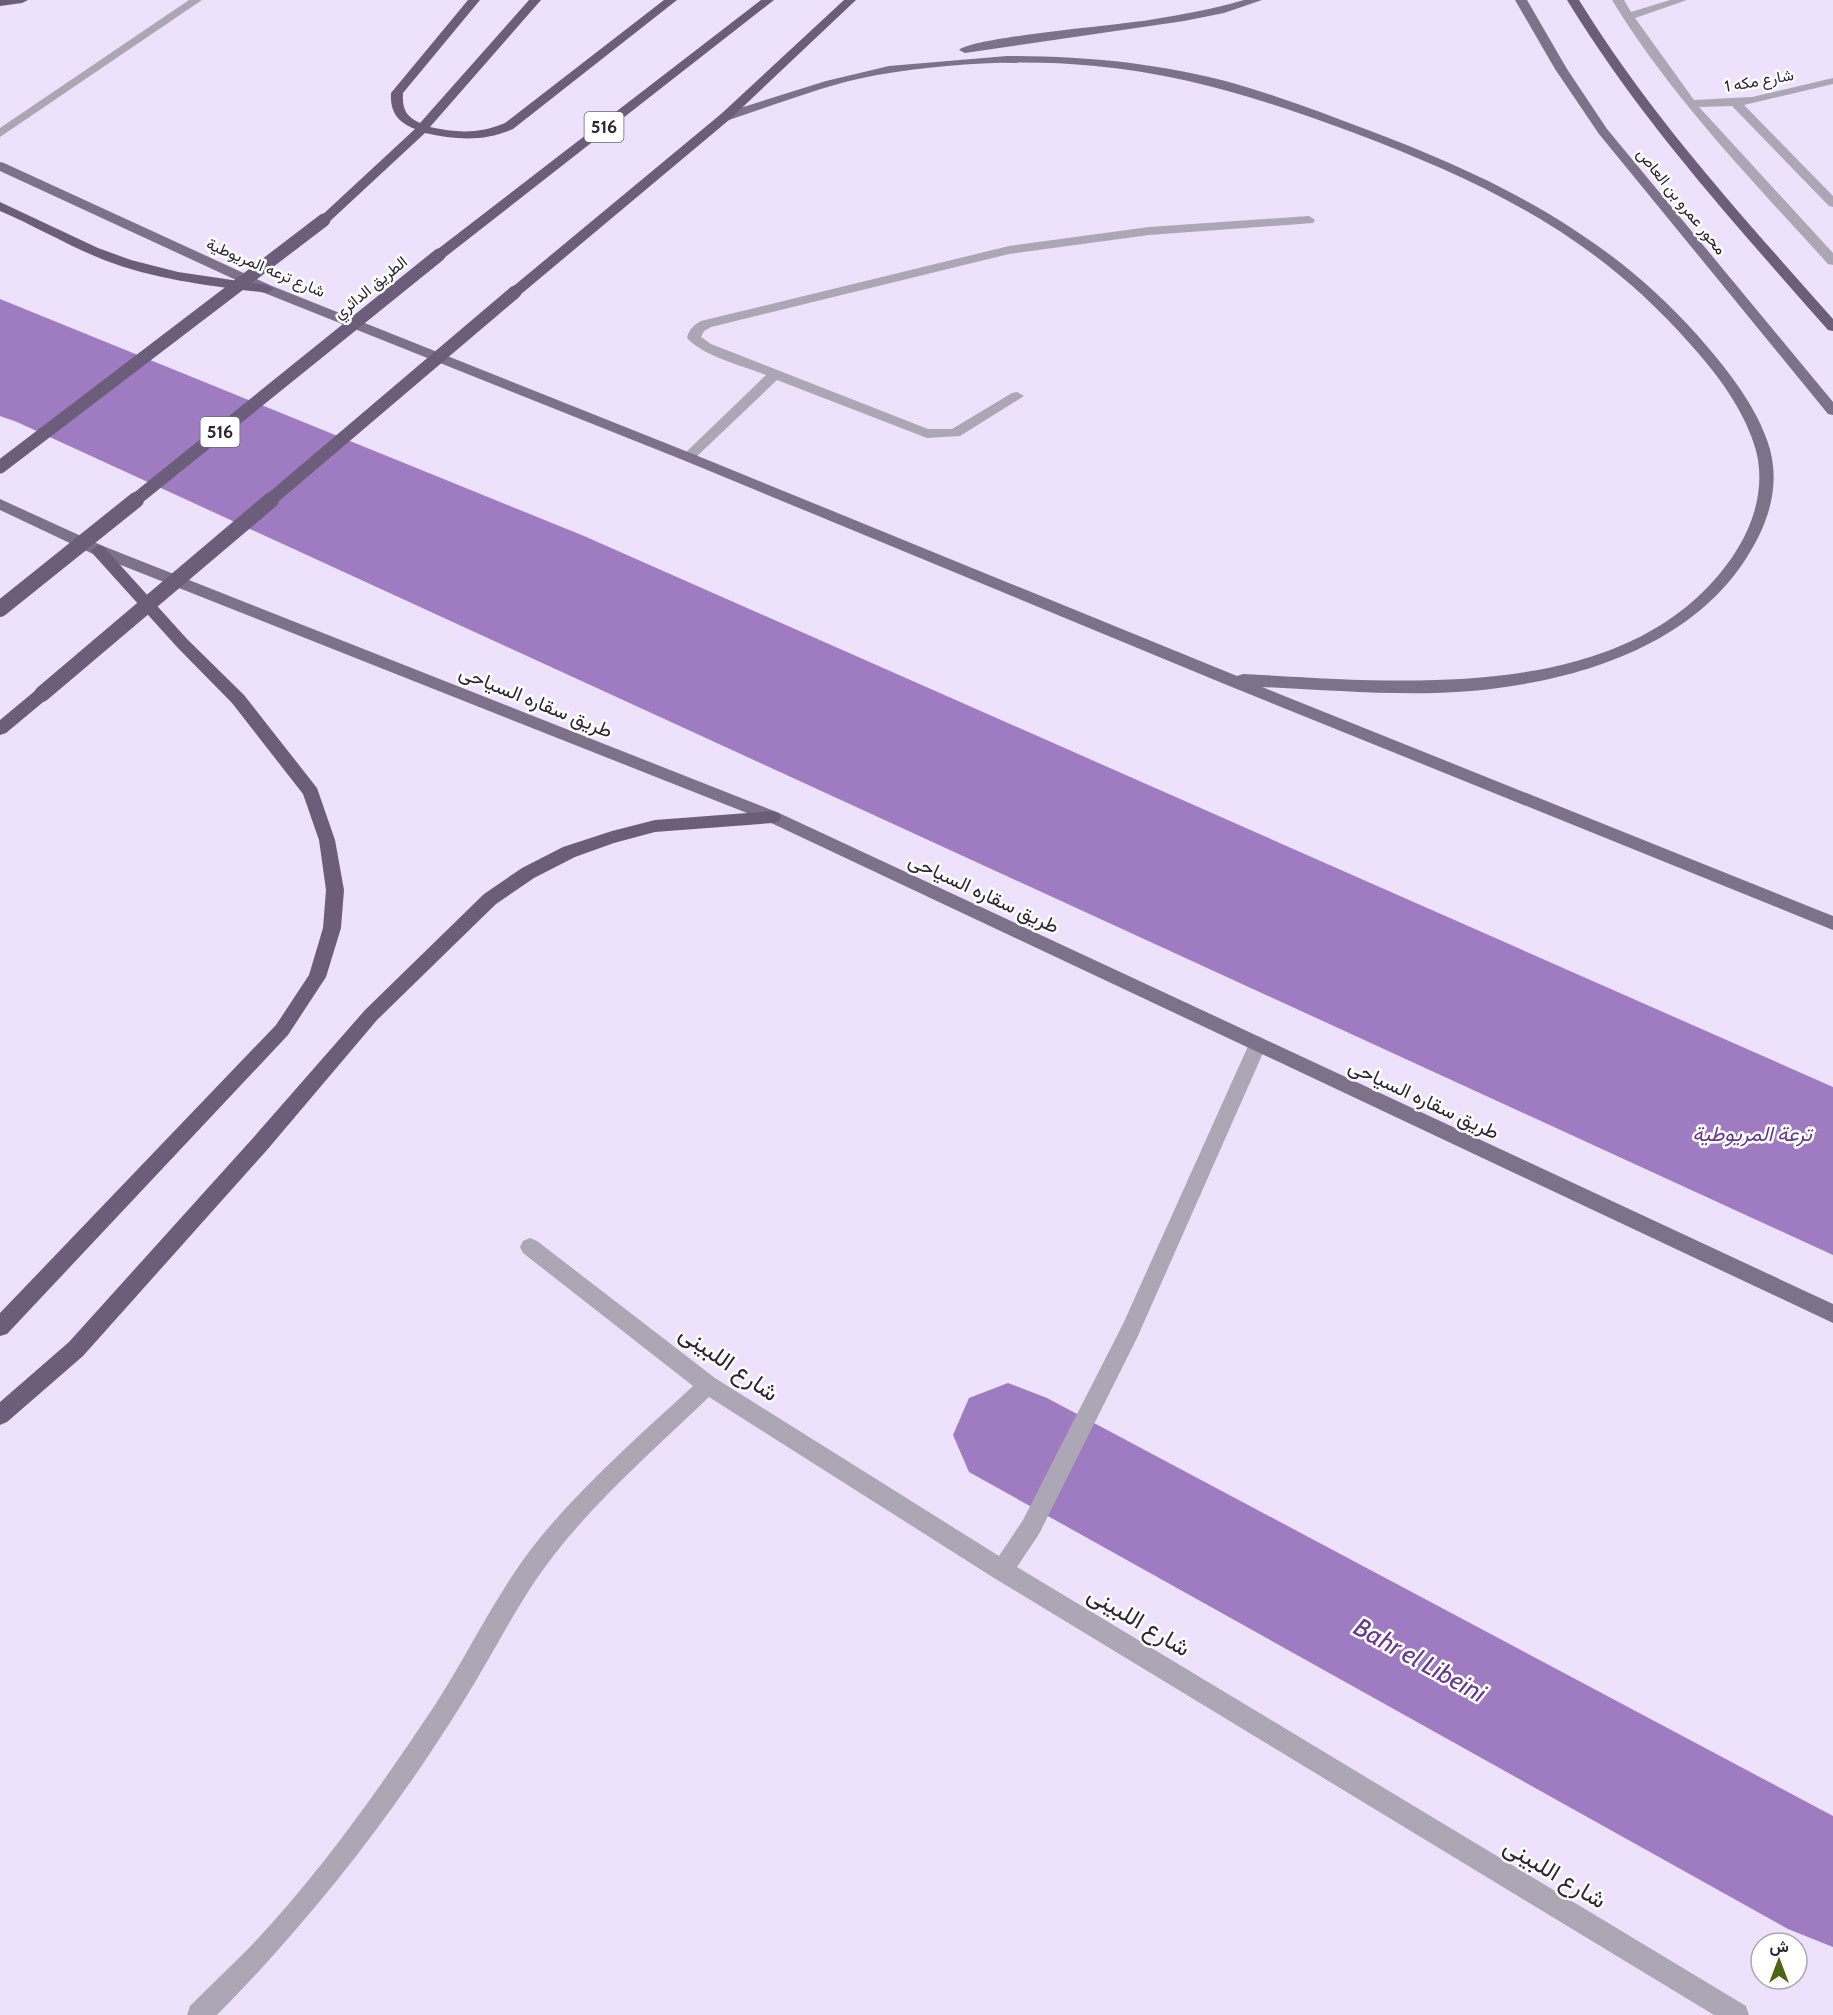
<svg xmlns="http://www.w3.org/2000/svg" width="1833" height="2015" viewBox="0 0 1833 2015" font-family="Cabin,Vazirmatn,sans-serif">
<rect width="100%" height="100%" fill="#ede1fb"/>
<path fill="#9f7cc2" d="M0 299 584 536 1833 1087V1255L17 422 0 416Z"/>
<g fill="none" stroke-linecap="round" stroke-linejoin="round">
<path fill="#9f7cc2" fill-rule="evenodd" d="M1008 1383 1047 1398 1833 1816V1947L1788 1929 969 1472 953 1435 969 1398Z"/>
<path fill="#ada7b5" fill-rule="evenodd" d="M189 0H202L0 137V128Z
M1612 0H1624L1631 12 1670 0H1687L1635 18 1694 100 1752 97 1833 78V84L1744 105 1833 196V207L1829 206 1732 106 1699 107 1833 253V265L1828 264C1751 179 1672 98 1612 0Z
M1309 216 1315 220 1313 223 1149 235 1009 254 711 327 704 331 701 337 711 344 928 429H952L1012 393 1017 392 1024 396 960 436 927 438 777 380 693 460 688 462 681 457 766 375C743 366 703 356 687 338 689 329 694 325 701 321L1009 246 1149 227Z
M1258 1036 1264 1039 1267 1044 1137 1338 1039 1534 1017 1567 1746 2006 1749 2015H1714L994 1578 709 1397C656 1448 599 1497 554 1555 518 1601 494 1653 463 1702 393 1815 310 1921 217 2015H187L190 2006C209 1987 229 1968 248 1949 318 1876 377 1792 433 1708 469 1653 497 1591 539 1539 585 1483 640 1435 693 1386L523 1253 520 1247 523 1241 530 1238 537 1241 715 1378 999 1556 1023 1520 1123 1324 1249 1044 1252 1039Z"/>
<path fill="#7d728a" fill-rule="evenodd" d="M1244 0H1262L1224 13 1184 21 965 53 959 50C974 37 1119 25 1149 20 1181 15 1213 9 1244 0Z
M1515 0H1527L1567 69 1607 129 1833 402V415L1828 414 1599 134 1555 69Z
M1007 56C1085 56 1161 63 1236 84 1281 97 1325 114 1368 130 1495 178 1607 233 1699 337 1725 367 1753 401 1767 440 1782 481 1770 521 1747 557 1690 648 1573 682 1471 691 1402 697 1332 690 1262 687L1833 916V930L1222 683 683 460 262 292 0 171V162L4 163 272 286 693 454 1237 676 1243 674C1400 682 1630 707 1733 556 1755 523 1767 483 1754 444 1742 407 1717 374 1691 345 1594 234 1484 182 1349 131 1265 100 1184 74 1095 66 1023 59 948 63 877 75 827 84 778 104 729 120L725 121 719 117 721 114 826 81 889 66Z
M0 499 103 546 779 813 1833 1304V1323L767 821 93 554 0 510Z"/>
<path fill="#6c5e7a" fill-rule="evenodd" d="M0 0H28L22 3 0 6Z
M468 0H480L403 93C402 109 406 117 420 123L529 0H541L430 127C456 133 480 134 505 123L664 0H677L513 129C484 142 456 140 425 133L328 223H320L318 220 320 217 415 129C397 122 390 111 391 93Z
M761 0H774L444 258H434L433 255 434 252Z
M844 0H856L729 120 520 295H510L508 292 510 289 721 114Z
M1567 0H1579C1651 117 1742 216 1833 319V331L1828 330C1735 224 1641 121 1567 0Z
M0 202 98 248 131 260 178 272 267 285 274 289 267 293C212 286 156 280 104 260 69 246 35 226 0 211Z
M98 545 103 546 187 639 244 695 317 788 335 840 344 890 341 928 326 977 288 1035 7 1334 0 1336V1313L276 1025 309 975 323 928 326 890 319 840 303 794 232 703 177 647 93 554 91 550Z
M42 688 48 690 50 694 48 698 6 733 0 735V720L36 690Z
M773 811 779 813 781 817 779 821 773 823 655 832 614 843 575 857 534 878 496 904 377 1020 267 1150 83 1356 7 1422 0 1425V1402L69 1342 253 1138 365 1010 484 894 522 868 563 847 612 831 655 820Z"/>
<path stroke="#6c5e7a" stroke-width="13" d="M0 467 324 220
M134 501 439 255
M269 501 515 292"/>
<path stroke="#6c5e7a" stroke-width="16" d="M0 609 136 500
M42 694 271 500"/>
</g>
<g text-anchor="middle" stroke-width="5" stroke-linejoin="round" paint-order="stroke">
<g font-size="16" fill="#2c2632" stroke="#fff">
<text transform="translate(1759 80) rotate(-10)" y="6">شارع مكه 1</text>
<text transform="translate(1682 201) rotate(51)" y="6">محور عمرو بن العاص</text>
<text transform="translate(266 267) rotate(23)" y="6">شارع ترعه المريوطية</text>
<text transform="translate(370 287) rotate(-39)" y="6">الطريق الدائري</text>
</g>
<g fill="#fff" stroke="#6b6770" stroke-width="1.5">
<rect x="584.5" y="112" width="39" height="30" rx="4.5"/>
<rect x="200.5" y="417" width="39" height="30" rx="4.5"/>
</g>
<g font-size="18" font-weight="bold" fill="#2c2632">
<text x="604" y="133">516</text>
<text x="220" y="438">516</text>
</g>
<g font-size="20" fill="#2c2632" stroke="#fff">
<text transform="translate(536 701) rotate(22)" y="7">طريق سقاره السياحى</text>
<text transform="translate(984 893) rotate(25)" y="7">طريق سقاره السياحى</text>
<text transform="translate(1424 1099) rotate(25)" y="7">طريق سقاره السياحى</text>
</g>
<g font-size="21" font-style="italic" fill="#67398e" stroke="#fff">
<text x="1752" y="1141">ترعة المريوطية</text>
</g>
<g font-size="24" fill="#2c2632" stroke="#fff">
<text transform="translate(729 1363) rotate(35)" y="8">شارع اللبينى</text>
<text transform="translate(1139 1621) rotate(31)" y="8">شارع اللبينى</text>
<text transform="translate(1555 1873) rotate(31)" y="8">شارع اللبينى</text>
</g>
<g font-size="26" font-style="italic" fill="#67398e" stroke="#fff">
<text transform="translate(1420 1660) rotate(29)" y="9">Bahr el Libeini</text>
</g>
</g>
<g transform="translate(1779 1961)"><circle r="28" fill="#ffffff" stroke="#aba8ad" stroke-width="1.5"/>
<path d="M0-4.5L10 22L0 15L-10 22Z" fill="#4b6515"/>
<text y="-9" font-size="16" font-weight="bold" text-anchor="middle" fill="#2c2632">ش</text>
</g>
</svg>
